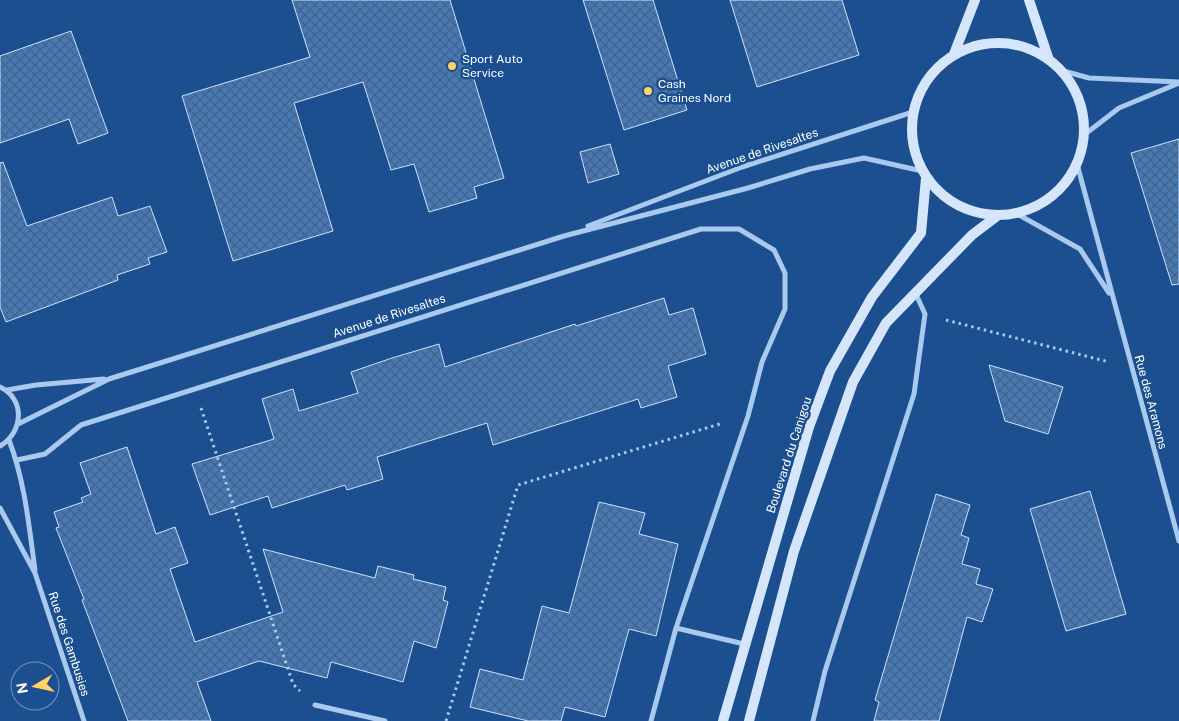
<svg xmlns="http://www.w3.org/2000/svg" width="1179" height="721" viewBox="0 0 1179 721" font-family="'Public Sans',sans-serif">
<defs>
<pattern id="building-cross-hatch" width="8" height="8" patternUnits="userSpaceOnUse" patternTransform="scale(1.25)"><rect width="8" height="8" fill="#4478b7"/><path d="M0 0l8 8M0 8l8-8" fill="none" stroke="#486282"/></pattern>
</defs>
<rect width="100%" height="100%" fill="#1b4f8f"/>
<path fill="url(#building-cross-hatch)" stroke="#cfe3fa" d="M292 0H450L504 178 474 187 477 198 429 212 414 164 391 170 363 82 294 103 333 231 233 261 182 96 310 57Z
M583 0H653L687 110 624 130Z
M730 0H842L859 55 757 87Z
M71 31 108 133 78 144 69 119 0 143V56Z
M1179 139V284L1172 285 1131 153Z
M610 144 619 174 588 183 580 152Z
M3 162 27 226 112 197 118 216 150 206 167 252 148 258 150 264 117 275 118 280 6 322 0 307V163Z
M664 298 669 315 693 308 706 354 668 366 677 397 641 408 638 399 493 445 487 423 377 457 383 479 347 490 345 485 272 508 268 496 210 515 192 464 274 439 262 399 293 389 299 411 358 393 351 372 392 358 439 344 445 367 575 324 576 326Z
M989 365 1063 387 1048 434 1005 421Z
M127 447 156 534 175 527 188 563 170 569 195 642 283 612 263 549 375 578 378 566 414 575 413 579 446 587 443 600 448 602 436 648 414 641 403 682 331 662 327 678 259 661 197 682 211 721H128L82 600 84 599 56 528 59 527 54 512 83 502 81 498 91 494 80 463Z
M1090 491 1126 614 1066 631 1030 509Z
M936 494 970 505 961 535 969 538 962 564 980 569 976 584 993 589 982 622 967 617 939 721H874L879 702 875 700Z
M599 502 645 513 639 534 678 544 656 636 629 629 605 717 565 707 561 721H528L470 707 480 669 523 680 542 606 569 613Z"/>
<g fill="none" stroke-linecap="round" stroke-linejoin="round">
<path stroke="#a9c9ee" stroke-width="3" stroke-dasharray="2.5 4" stroke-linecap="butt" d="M946 320 1109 362
M201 408 293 684 300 691
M446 721 518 485 723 423"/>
<path stroke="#a9c9ee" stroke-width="5" d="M1060 70 1089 78 1179 82
M1084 135 1119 108 1179 83
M1077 164 1179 541
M1017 214 1080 249 1109 293
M588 226 742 167 913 112
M0 387C26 399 23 433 0 446
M7 390 36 385 104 379
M18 424 109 379 564 236 748 188 810 169 864 158 922 171
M9 440C25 482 29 526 35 570
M17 460 45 454 81 425 701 229H739L774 250 785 273V309L762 362 748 416 676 628 651 721
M0 508 35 573 84 721
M676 628 744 644
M315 705 385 721
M813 721 825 671 914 394 925 314 915 292"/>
<path stroke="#d6e6fa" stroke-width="10" d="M1029 0 1049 60
M912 129a86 86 0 1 1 172 0a86 86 0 1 1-172 0Z
M954 54 975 0
M723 721 809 427 830 371 872 297 921 233 926 178
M749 721 794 551 853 382 886 323 972 235 997 216"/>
</g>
<g fill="#ffd166" stroke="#1b4f8f" stroke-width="2">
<circle cx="452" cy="66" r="5"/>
<circle cx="648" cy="91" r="5"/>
</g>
<g text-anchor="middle" stroke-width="5" stroke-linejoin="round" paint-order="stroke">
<g font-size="12" fill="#fff" stroke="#1b4f8f" text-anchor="start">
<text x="462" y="63">Sport Auto<tspan x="462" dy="14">Service</tspan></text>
<text x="658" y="88">Cash<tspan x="658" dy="14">Graines Nord</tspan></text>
</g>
<g font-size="12" fill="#fff" stroke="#1b4f8f">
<text transform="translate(762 151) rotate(-19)" y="4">Avenue de Rivesaltes</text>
<text transform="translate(389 316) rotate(-18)" y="4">Avenue de Rivesaltes</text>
<text transform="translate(1151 402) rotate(75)" y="4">Rue des Aramons</text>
<text transform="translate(789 455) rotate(-72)" y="4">Boulevard du Canigou</text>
<text transform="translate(69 644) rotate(72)" y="4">Rue des Gambusies</text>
</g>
</g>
<g transform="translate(35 686) rotate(261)"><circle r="24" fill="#1b4f8f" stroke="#7695bc"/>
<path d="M0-4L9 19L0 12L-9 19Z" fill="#ffd166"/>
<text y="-8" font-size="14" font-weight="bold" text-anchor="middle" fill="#ffffff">N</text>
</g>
</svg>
